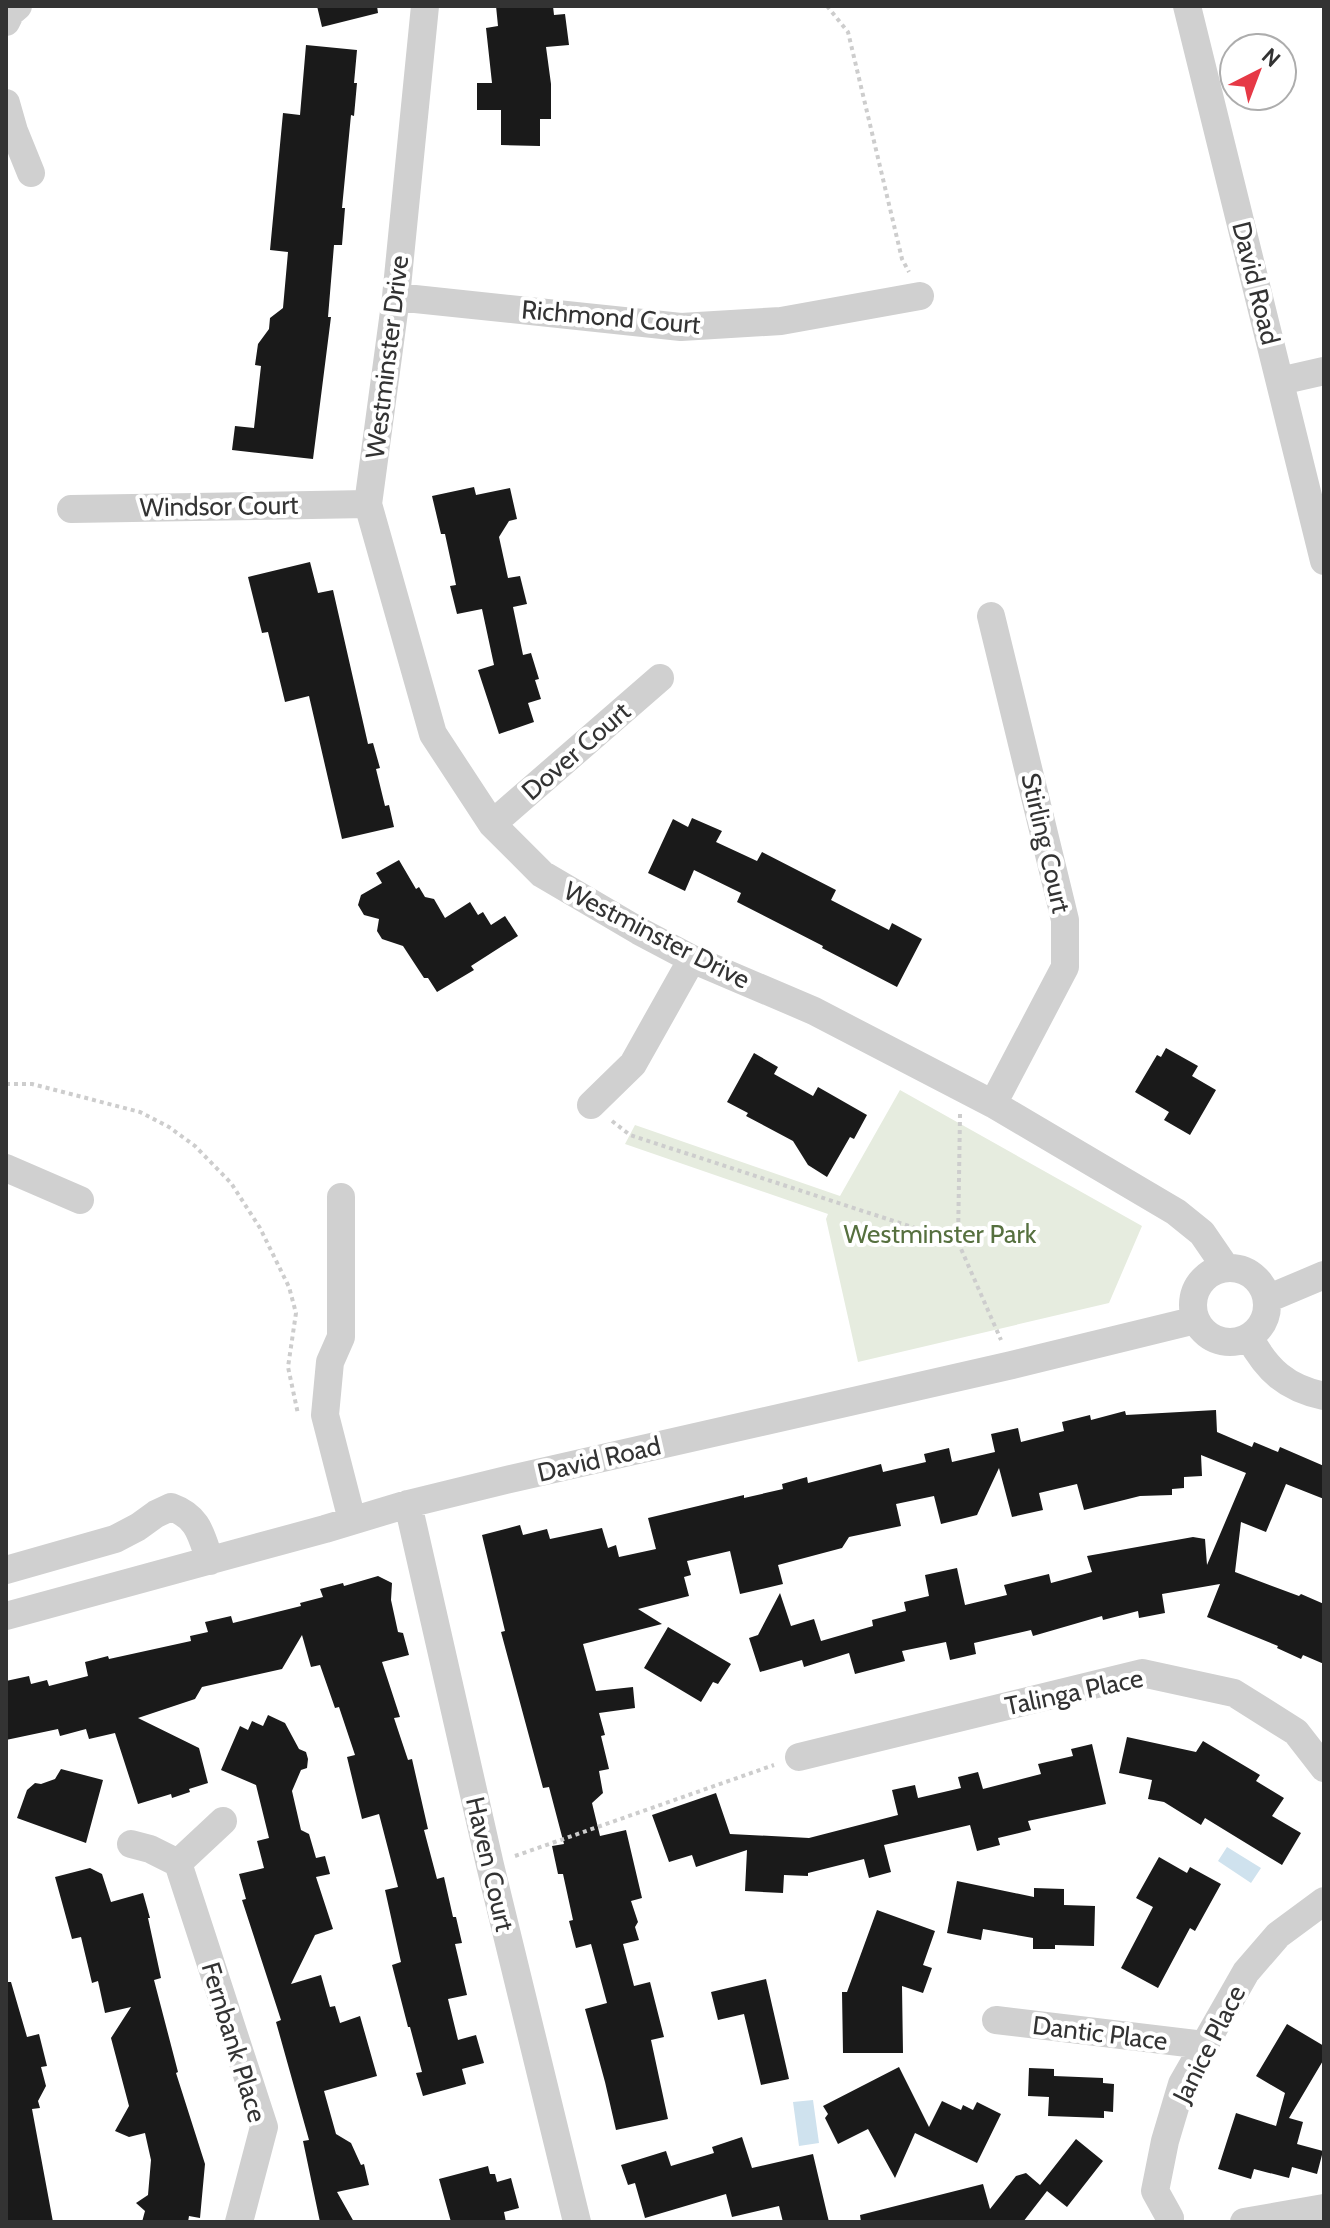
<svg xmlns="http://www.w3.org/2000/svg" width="1330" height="2228" viewBox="0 0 1330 2228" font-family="Cabin,sans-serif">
<rect width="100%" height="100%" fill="#fff"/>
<path fill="#e6ecdf" d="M900 1090 1142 1226 1109 1303 858 1362 826 1219 828 1214 625 1144 635 1125 840 1196Z"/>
<path fill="#cfe2ee" d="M1227 1847 1261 1868 1251 1883 1218 1861Z
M813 2100 819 2143 799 2146 793 2102Z"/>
<path fill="#1a1a1a" d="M317 6H377L378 13 322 27Z
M496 6H553L554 15 565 14 569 45 546 47 551 84V119H540V146L501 145V110H477V83H492L486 28 498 26Z
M306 45 357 50 354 83H357L354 116 351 115 342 208H345L342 245H334L328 317H331L313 459 232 450 235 426 254 428 261 366 255 365 258 344 269 329 270 318 283 308 288 252 270 250 283 113 300 115Z
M474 487 476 495 510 488 517 519 509 521 499 537 508 578 520 576 527 604 513 607 523 655 531 653 539 679 535 680 541 699 528 703 534 722 499 734 478 670 494 665 482 609 457 614 450 586 456 585 445 534H441L432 496Z
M310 562 318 593 333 590 368 744 373 743 380 768 376 769 385 806 389 805 394 827 342 839 309 696 285 702 268 632 262 633 248 577Z
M692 818 722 831 716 842 757 861 762 852 836 890 831 900 889 930 892 923 922 939 897 987 822 948 823 946 737 902 741 893 694 870 685 891 648 873 673 819 688 827Z
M399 860 416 889 419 887 425 897 434 899 445 918 470 902 478 915 483 912 491 925 505 916 518 936 471 966 474 970 437 992 428 978H424L403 946 382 939 377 931 379 919 364 915 358 905 361 895 382 883 376 873Z
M1166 1048 1198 1066 1192 1076 1216 1090 1190 1135 1164 1120 1169 1112 1135 1092 1157 1055 1161 1057Z
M754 1053 778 1067 774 1074 813 1096 818 1087 867 1115 854 1139 850 1137 827 1177 808 1165 793 1141 746 1116 748 1113 727 1102Z
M1216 1410 1217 1432 1252 1447 1254 1442 1278 1452 1280 1447 1324 1466V1499L1286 1484 1266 1532 1241 1522 1235 1572 1299 1596 1301 1594 1324 1604V1664L1303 1655 1301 1659 1277 1648 1278 1646 1207 1617 1220 1584 1162 1594 1165 1613 1139 1618 1138 1611 1103 1620 1102 1616 1033 1636 1031 1630 974 1643 976 1654 950 1660 946 1642 902 1651 905 1661 855 1674 849 1653 804 1667 802 1660 760 1672 749 1638 758 1635 780 1593 791 1626 814 1619 821 1641 873 1626 872 1620 906 1611 904 1602 929 1596 925 1575 957 1568 965 1605 1007 1595 1004 1585 1049 1574 1051 1583 1092 1572 1087 1556 1193 1537 1205 1539 1207 1565 1246 1473 1201 1455 1202 1476 1184 1477V1488L1172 1489V1495L1140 1496 1084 1510 1077 1484 1039 1493 1043 1510 1012 1517 999 1468 977 1515 941 1524 934 1496 896 1504 901 1526 849 1537 842 1548 778 1565 783 1584 740 1594 730 1551 687 1561 691 1575 684 1577 689 1596 638 1609 662 1624 583 1644 596 1691 633 1687 635 1708 599 1713 605 1735 601 1736 609 1769 599 1771 603 1793 592 1803 600 1836 626 1830 642 1898 631 1901 638 1922 635 1927 639 1940 623 1944 634 1986 650 1982 664 2037 651 2040 668 2119 616 2130 605 2082 585 2009 607 2003 591 1944 576 1948 569 1921 573 1920 563 1874H558L552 1846 564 1844 549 1787 543 1788 501 1632 505 1631 482 1535 520 1525 523 1535 547 1529 550 1539 602 1528 608 1548 616 1545 619 1557 656 1549 648 1518 744 1495V1498L783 1489 782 1484 807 1477 808 1483 881 1464 883 1472 926 1462 924 1454 949 1448 952 1462 995 1452 991 1434 1018 1428 1021 1442 1064 1431 1062 1422 1090 1415 1091 1420 1125 1411 1126 1415Z
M378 1576 392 1583 391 1600 398 1632 403 1633 409 1655 382 1662 400 1717 394 1718 408 1760 412 1759 428 1829 424 1830 437 1879 444 1877 453 1917H456L462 1943 455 1944 467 1995 448 1999 458 2040 476 2035 484 2063 462 2069 466 2084 423 2096 416 2073 422 2072 410 2027H408L392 1965 401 1962 385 1890 398 1887 379 1814 362 1819 347 1757 355 1755 339 1707 335 1708 320 1665 311 1667 302 1635 282 1669 202 1687 195 1699 138 1718 199 1748 208 1783 189 1789 190 1792 172 1798 171 1794 138 1804 115 1733 89 1739 86 1729 60 1736 58 1729 6 1740V1681L29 1676 31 1684 47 1680 49 1686 88 1676 85 1662 108 1656 109 1659 191 1641 190 1636 208 1632 205 1622 231 1616 233 1623 301 1606 300 1603 323 1597 320 1589 343 1583 344 1586Z
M668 1627 731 1664 718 1684 713 1682 701 1702 644 1668Z
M268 1715 285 1723 299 1749 306 1752 308 1759 307 1768 301 1770 292 1791 301 1830 309 1834 316 1858 325 1856 330 1874 316 1877 333 1929 315 1935 291 1984 321 1975 330 2007 335 2006 340 2023 360 2016 377 2076 324 2091 336 2134 351 2143 361 2165 364 2164 369 2185 337 2192 354 2222H320L303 2141 309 2140 276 2022 281 2020 242 1900 246 1899 239 1874 264 1868 257 1841 269 1838 256 1785 221 1770 240 1726 248 1730 252 1721 263 1726Z
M1127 1737 1196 1752 1203 1741 1260 1775 1256 1781 1284 1798 1272 1816 1301 1833 1282 1865 1205 1818 1201 1825 1164 1802 1148 1799 1152 1780 1119 1773Z
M1092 1744 1106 1804 1028 1821 1031 1830 998 1838 1000 1845 977 1851 970 1825 884 1845 891 1872 869 1878 864 1859 808 1873V1876L784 1875 783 1893 745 1891 747 1850 696 1867 692 1855 669 1862 652 1815 716 1793 730 1834 809 1838 898 1815 892 1790 915 1785 918 1798 961 1788 958 1777 978 1772 983 1789 1041 1774 1038 1764 1073 1756 1071 1749Z
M61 1769 103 1780 86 1843 17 1818 27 1790 35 1783 41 1784 55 1779Z
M1159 1857 1187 1873 1190 1867 1221 1884 1195 1931 1190 1928 1158 1988 1121 1968 1153 1907 1136 1898Z
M90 1868 102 1874 111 1902 143 1893 150 1918H148L161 1978 154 1980 178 2072 176 2073 205 2164 200 2218 189 2216 188 2222H142L145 2211 136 2203 148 2195 151 2160 145 2133 129 2137 115 2131 129 2106 111 2038 131 2007 105 2013 98 1981 92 1983 81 1937 72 1939 55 1877Z
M957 1881 1034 1897V1888L1064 1889V1905L1095 1906 1094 1946 1055 1945V1949H1033V1938L983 1929 981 1940 947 1933Z
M877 1910 935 1931 923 1965 932 1968 923 1993 902 1986 903 2053H843L842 1992H847Z
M766 1979 789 2079 761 2085 744 2014 718 2020 711 1992Z
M6 1982H11L27 2037 39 2034 47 2066 41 2067 46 2086 38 2101 40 2108 32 2109 53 2222H6Z
M1287 2024 1324 2046V2059L1289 2118 1303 2122 1297 2144 1323 2151 1317 2174 1292 2167 1289 2178 1254 2169 1251 2179 1218 2169 1236 2113 1276 2126 1285 2093 1256 2076Z
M899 2067 929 2127 942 2101 961 2110 963 2105 973 2110 977 2102 1001 2114 977 2163 915 2133 895 2178 868 2129 838 2144 825 2118 828 2114 823 2106Z
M1029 2068 1054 2069V2076L1103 2078V2083L1114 2084 1113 2112 1104 2111V2118L1048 2116 1049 2097 1028 2096Z
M742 2137 752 2168 813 2154 829 2222H783L779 2206 732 2217 726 2194 645 2218 635 2183 628 2185 621 2165 666 2151 671 2166 714 2153 712 2147Z
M1076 2139 1103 2161 1067 2207 1047 2191 1023 2222H861L860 2215 983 2184 990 2209 1016 2176 1026 2173 1040 2185Z
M488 2166 490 2174H495L497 2182 511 2178 519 2208 504 2212 506 2222H451L439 2179Z"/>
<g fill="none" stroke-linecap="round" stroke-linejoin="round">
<path stroke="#cdcdcd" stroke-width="4" stroke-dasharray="4 4" stroke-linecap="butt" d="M827 6 848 32 902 259 909 272
M6 1084H32L140 1112 169 1127 195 1146 231 1183 260 1228 289 1287 296 1313 288 1367 298 1414
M960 1114 958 1242 1001 1340
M612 1121 630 1135 958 1242
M515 1856 774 1765"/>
<path stroke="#d0d0d0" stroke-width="28" d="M425 6 396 297 368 504 433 734 492 824 542 874 639 931 692 959 814 1011 993 1104 1176 1212 1202 1233 1226 1268
M1187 6 1324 561
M6 22 11 12 18 6
M6 103 14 131 31 173
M396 297 681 327 781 321 920 296
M1280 381 1324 371
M71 509 368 504
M991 616 1065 920V967L993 1104
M492 824 660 678
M591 1105 633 1064 692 959
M6 1168 80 1200
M341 1197V1337L330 1362 325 1415 352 1520
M1193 1305a37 37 0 1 1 74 0a37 37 0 1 1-74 0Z
M1267 1299 1324 1275
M1249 1337C1267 1370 1286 1388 1324 1396
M408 1504 490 1865 577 2222
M6 1570 115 1539 138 1527 156 1514 171 1507C199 1517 201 1535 210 1561
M6 1616 325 1529 408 1504 506 1480 1012 1365 1196 1320
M799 1757 1142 1673 1234 1693 1296 1732 1324 1768
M131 1844 150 1849 178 1863 223 1821
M178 1863 264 2127 239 2222
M996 2020 1204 2045
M1170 2218 1155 2191 1165 2141 1182 2084 1246 1972 1278 1935 1324 1901
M1244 2222 1324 2208"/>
</g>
<g text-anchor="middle" stroke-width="8" stroke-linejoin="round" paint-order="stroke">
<g font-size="26" fill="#333" stroke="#fff">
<text transform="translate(1256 283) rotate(76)" y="9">David Road</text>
<text transform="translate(611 317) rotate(5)" y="9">Richmond Court</text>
<text transform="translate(387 357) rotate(-83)" y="9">Westminster Drive</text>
<text transform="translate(219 506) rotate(-1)" y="9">Windsor Court</text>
<text transform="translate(576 751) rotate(-41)" y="9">Dover Court</text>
<text transform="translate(1046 843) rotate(77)" y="9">Stirling Court</text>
<text transform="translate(657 935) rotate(27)" y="9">Westminster Drive</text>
<text transform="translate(599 1459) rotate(-13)" y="9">David Road</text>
<text transform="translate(1074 1692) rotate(-12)" y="9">Talinga Place</text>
<text transform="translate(490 1864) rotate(77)" y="9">Haven Court</text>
<text transform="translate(1100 2033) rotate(7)" y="9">Dantic Place</text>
<text transform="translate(234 2042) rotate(73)" y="9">Fernbank Place</text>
<text transform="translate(1209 2044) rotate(-63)" y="9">Janice Place</text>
</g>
<g font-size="26" fill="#56703f" stroke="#fff">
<text x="940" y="1243">Westminster Park</text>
</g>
</g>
<rect width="1330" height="2228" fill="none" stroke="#333333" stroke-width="16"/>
<g transform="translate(1258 72) rotate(42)"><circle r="38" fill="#ffffff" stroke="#adadad" stroke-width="2"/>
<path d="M0-6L14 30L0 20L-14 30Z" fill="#e63946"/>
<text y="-12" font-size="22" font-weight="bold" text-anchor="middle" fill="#333333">N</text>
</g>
</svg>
